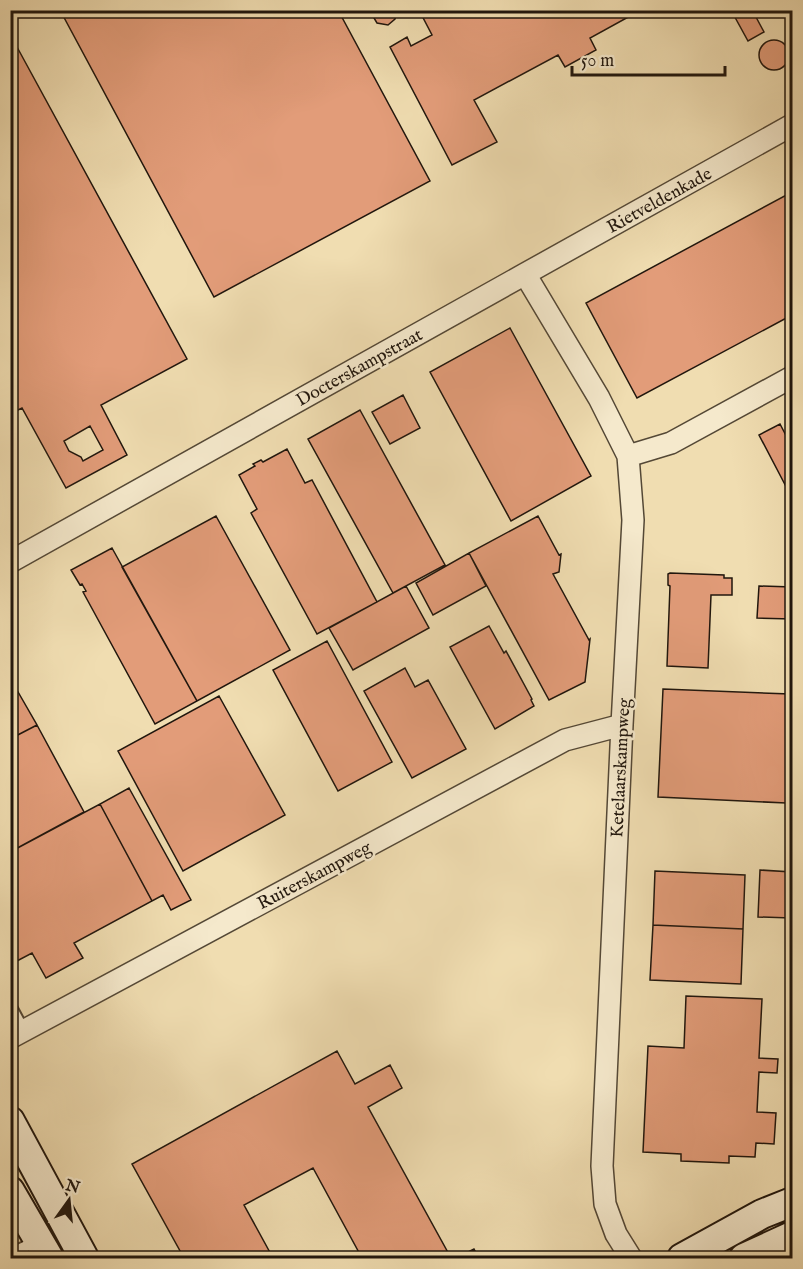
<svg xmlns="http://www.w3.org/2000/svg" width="803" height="1269" viewBox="0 0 803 1269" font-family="'IM FELL English',serif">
<rect width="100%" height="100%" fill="#f0ddb1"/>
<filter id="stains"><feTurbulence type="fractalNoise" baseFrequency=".00333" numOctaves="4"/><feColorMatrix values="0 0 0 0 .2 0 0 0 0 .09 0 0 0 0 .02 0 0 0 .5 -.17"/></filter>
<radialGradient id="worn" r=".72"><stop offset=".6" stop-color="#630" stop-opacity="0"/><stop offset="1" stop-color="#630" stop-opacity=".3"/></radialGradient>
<path fill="#e29c79" stroke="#20160d" stroke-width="1.5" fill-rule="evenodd" d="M60 10H338L430 181 214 297Z
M398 10 395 19 388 25 377 23 371 13 372 10Z
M419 10H641L590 38 596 50 565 67 558 55 474 100 497 142 452 165 390 47 407 37 411 46 432 35Z
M731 10H767L756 17 764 32 748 41Z
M11 36 187 359 101 405 127 455 66 488 22 408 10 414ZM90 426 103 450 83 461 81 457 69 451 64 441Z
M759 55a15 15 0 1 1 30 0a15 15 0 1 1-30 0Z
M792 192V315L637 398 586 303Z
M510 328 591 476 511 521 430 372Z
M403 395 420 428 390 444 372 412Z
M360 410 445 565 393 593 308 439Z
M780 424 792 447V498L759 435Z
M287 449 305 483 312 480 377 602 317 634 251 513 257 509 239 475 255 466 253 464 261 460 263 462Z
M216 516 290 650 197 701 122 567Z
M538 516 559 555 561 554 559 572 553 574 589 640 590 639 585 682 549 700 469 553Z
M112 548 197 701 155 724 83 592 86 591 82 584 80 585 71 570Z
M469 553 486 586 433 615 416 583Z
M670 573 724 575V578H732V595H711L708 668 667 666 670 586 668 585V574Z
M406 586 429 628 353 670 329 628Z
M759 586 792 587V619L757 618Z
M489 626 504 653 506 651 532 699 531 700 534 706 495 729 450 647Z
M327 641 392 762 338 791 273 670Z
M405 668 415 687 428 680 466 749 412 778 364 691Z
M10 678 37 725 10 739Z
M663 689 790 694 786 803 658 797Z
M219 696 285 815 183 871 118 751Z
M37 725 84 812 10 852V739Z
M129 788 191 900 171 910 163 895 152 901 100 804Z
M100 804 152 901 74 943 83 958 46 978 32 953 17 961 10 949V852Z
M760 870 792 872 791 918 758 917Z
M655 871 745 875 743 929 653 925Z
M653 925 743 929 741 984 650 980Z
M686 996 762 999 759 1058 778 1059 777 1073 759 1072 757 1112 776 1113 774 1144 756 1143 755 1157 729 1156V1163L681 1161V1154L643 1152 648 1046 684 1048Z
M337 1051 355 1084 390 1065 402 1088 368 1107 451 1258H362L313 1168 244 1205 273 1258H184L132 1164Z
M474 1249 479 1258H456Z"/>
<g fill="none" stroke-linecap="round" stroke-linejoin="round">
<defs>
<path id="service" d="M10 1005 24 1031
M10 1254 37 1241"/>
<path id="minor" d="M525 274 792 125
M10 562 525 274 599 398 628 456
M10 1038 565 740 622 725
M631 1258 616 1234 605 1204 602 1166 622 725 633 520 628 456 671 443 792 377"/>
<path id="secondary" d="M10 1121 84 1258
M10 1191 49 1258
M682 1258 762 1214 792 1202
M744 1258 792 1236"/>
</defs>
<use href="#service" stroke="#544836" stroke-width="14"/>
<use href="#minor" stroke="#544836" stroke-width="24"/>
<use href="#secondary" stroke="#20160d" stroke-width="32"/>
<path stroke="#20160d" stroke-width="4" stroke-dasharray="4.5 3" stroke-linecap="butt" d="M10 1087 17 1100"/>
<use href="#service" stroke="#f5e9cc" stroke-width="10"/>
<use href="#minor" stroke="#f5e9cc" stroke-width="21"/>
<use href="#secondary" stroke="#f5e9cc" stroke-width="28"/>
</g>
<g text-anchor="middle" stroke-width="5" stroke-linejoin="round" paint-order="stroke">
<g font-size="18" fill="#20160d" stroke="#f5e9cc">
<text transform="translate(659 200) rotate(-29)" y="6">Rietveldenkade</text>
<text transform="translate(359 367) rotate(-29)" y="6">Docterskampstraat</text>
<text transform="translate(620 768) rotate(-87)" y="6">Ketelaarskampweg</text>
<text transform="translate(314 875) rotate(-28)" y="6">Ruiterskampweg</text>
</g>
</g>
<rect width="803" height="1269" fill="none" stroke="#f0ddb1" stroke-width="36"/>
<rect x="12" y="12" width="779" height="1245" fill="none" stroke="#20160d" stroke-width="3"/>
<rect x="18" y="18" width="767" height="1233" fill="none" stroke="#20160d" stroke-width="1.5"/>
<g transform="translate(69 1200) rotate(15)" stroke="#f5e9cc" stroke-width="4.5" paint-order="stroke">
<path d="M0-4.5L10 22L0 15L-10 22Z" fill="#20160d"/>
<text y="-9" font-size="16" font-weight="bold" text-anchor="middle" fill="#20160d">N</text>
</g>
<path d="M572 66v9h153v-9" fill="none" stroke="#20160d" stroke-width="3"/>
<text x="581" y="66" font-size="18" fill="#20160d" stroke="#f5e9cc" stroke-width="4.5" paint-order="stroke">50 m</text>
<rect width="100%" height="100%" filter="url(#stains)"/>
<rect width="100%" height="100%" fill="url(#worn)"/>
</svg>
